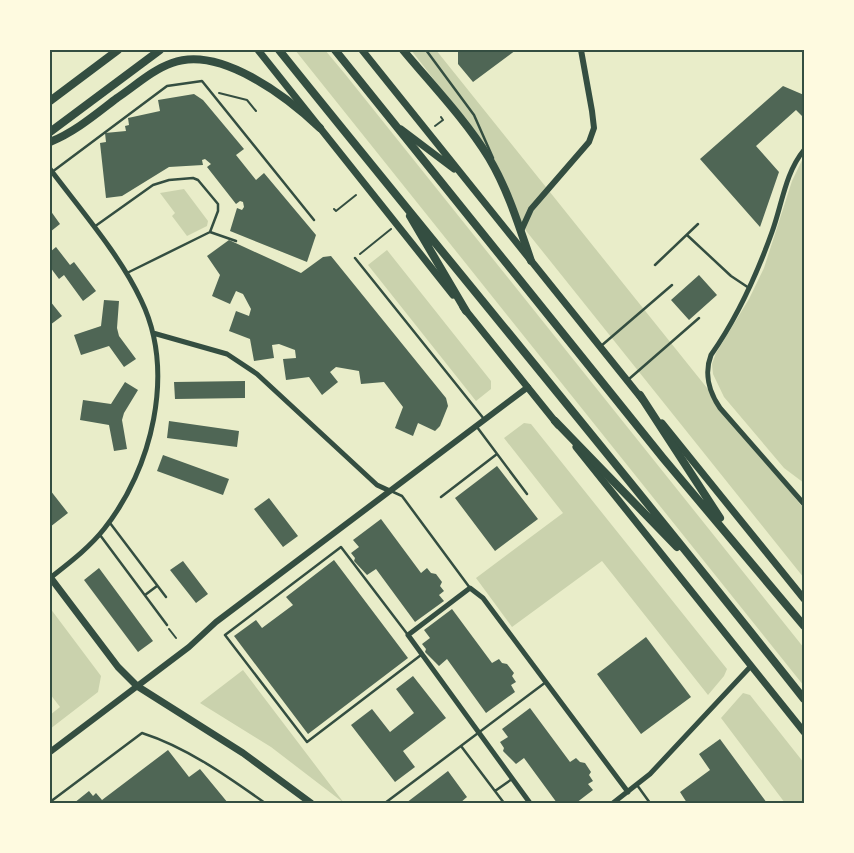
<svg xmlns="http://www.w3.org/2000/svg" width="854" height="853" viewBox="0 0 854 853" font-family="'Roboto Condensed',sans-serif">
<rect width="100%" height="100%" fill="#e9edc9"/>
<path fill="#cad2ad" d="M295 50H325L345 74 804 648V686Z
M411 50H436L804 509V578L523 227 481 140Z
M804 156V483L784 468 724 397 713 374 712 364 716 353 749 299 764 268 792 181Z
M184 189 208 221 207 226 187 236 172 216 175 213 160 193Z
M387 250 491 381V389L476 401 368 265Z
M524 423 531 424 727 669 724 676 708 695 602 561 512 627 476 578 563 513 504 438Z
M50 608 101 676 98 692 50 729V715L60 707 50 694Z
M243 670 344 803 271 747 200 703Z
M743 693 750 695 804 763V803H785L721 718Z"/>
<path fill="#4f6655" d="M458 50H516L473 82 458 64Z
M783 86 804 95V118L796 110 756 146 779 172 760 227 700 159Z
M194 94 203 100 244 149 236 155 256 180 264 173 316 235 307 262 230 231 237 208 242 210 244 207 243 202 240 201 236 204 207 167 211 164 205 159 202 160 203 165 169 167 122 196 106 198 100 143 106 142 105 133 126 131 125 126 129 125 128 118 160 111 158 100Z
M50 210 60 224 50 232Z
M229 240 301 273 323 257 331 256 446 398 448 406 440 426 435 431 418 423 413 436 395 428 403 407 384 382 361 384 359 371 336 367 330 372 338 382 322 395 309 377 286 380 283 359 296 358 295 350 279 344 272 345 274 358 254 361 250 339 229 331 236 311 249 316 251 309 243 294 236 291 230 304 212 296 220 275 207 256Z
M56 247 70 265 74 262 96 291 83 301 64 275 59 279 50 267V252Z
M699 275 717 295 689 320 671 300Z
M104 300 119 301 117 328 119 336 136 359 124 367 109 346 81 355 74 335 101 326Z
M50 301 62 316 50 325Z
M245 381V398L175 399 174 382Z
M125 382 138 390 124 413 122 420 127 449 114 451 109 425 80 420 83 400 111 404Z
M169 421 239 431 237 447 167 438Z
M163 455 229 479 223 495 157 471Z
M497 466 538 519 495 551 455 498Z
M50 490 68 513 50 527Z
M269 498 298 536 283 547 254 509Z
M381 519 421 573 427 568 431 573 436 574 442 582 440 586 444 591 439 595 444 601 415 622 376 569 367 575 354 561 355 558 351 553 359 547 353 540Z
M334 560 408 658 308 734 234 636 256 620 262 628 293 605 286 597Z
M183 561 208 594 196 603 170 570Z
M99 568 153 641 138 652 84 580Z
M452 609 492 663 499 659 502 663 507 664 514 673 512 676 516 682 511 685 515 692 486 713 447 659 439 666 425 652 426 649 422 644 430 638 424 630Z
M646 637 691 697 641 734 597 674Z
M413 676 446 718 403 751 415 767 395 782 351 725 372 709 390 732 414 713 396 689Z
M530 708 570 762 576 758 580 762 585 763 591 772 589 775 593 781 588 784 593 790 576 803H557L524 758 516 764 503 751 504 748 500 742 508 737 502 729Z
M720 739 767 803H687L680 792 710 770 699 754Z
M168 750 189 777 200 769 228 803H74L89 791 93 796 96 793 102 800Z
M448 771 467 797 460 803H406Z"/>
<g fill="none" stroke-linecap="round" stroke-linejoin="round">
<path stroke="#344e41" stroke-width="2" d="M219 93 247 100 256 111
M435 126 443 120 441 117
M334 209 336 211 356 195
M360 254 391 229
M169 629 176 638"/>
<path stroke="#344e41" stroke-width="2.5" d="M426 50 474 115 493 158
M52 172 167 86 202 81 314 220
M94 227 153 185 169 180 193 178 198 180 218 204V211L210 232
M687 235 731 276 749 288
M355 258 484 419
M655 265 698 224
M127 273 210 232 236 241
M601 346 672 285
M629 379 699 318
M477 427 527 494
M391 491 402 496 470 588
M441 497 497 454
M110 523 166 597
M100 535 167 625
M145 595 157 586
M408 635 341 547 225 635 307 742 421 655
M461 746 504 803
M637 785 650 803
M495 791 512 779
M50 802 142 733C186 747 227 776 265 803
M385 803 546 682"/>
<path stroke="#344e41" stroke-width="5" d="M804 150C785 173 782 205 772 232 757 274 737 318 711 355 704 373 709 392 720 408L804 504
M50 169C80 209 120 255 141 300 176 372 152 469 104 529 89 548 69 563 50 578
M153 333 227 354 257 374 377 485 390 491
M530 803 408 635 470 588 483 598 628 792
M613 803 650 774 751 666"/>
<path stroke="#344e41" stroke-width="6" d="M521 231 531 209 589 142 594 128 592 111 581 50
M50 752 189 647 216 622 528 387"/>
<path stroke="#344e41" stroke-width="7" d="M258 50 453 295
M362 50 642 399
M401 129 454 169
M463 307 558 425
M662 423 804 599
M576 447 804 732
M50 577 118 667 137 686 243 753 311 803"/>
<path stroke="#344e41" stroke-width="8" d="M279 50C453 267 632 481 804 699
M335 50 663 458 804 626
M403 50C432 85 465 119 489 158 508 190 519 226 531 261
M50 101 118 50
M50 132 160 50
M50 142C75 132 96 114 117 98 135 86 152 70 172 63 220 45 287 97 320 128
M410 216 466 311
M640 395 720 518
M555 421 677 547"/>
</g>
<rect width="854" height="853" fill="none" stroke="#fefae0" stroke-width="102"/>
<rect x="51" y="51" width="752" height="751" fill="none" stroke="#344e41" stroke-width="2"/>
</svg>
